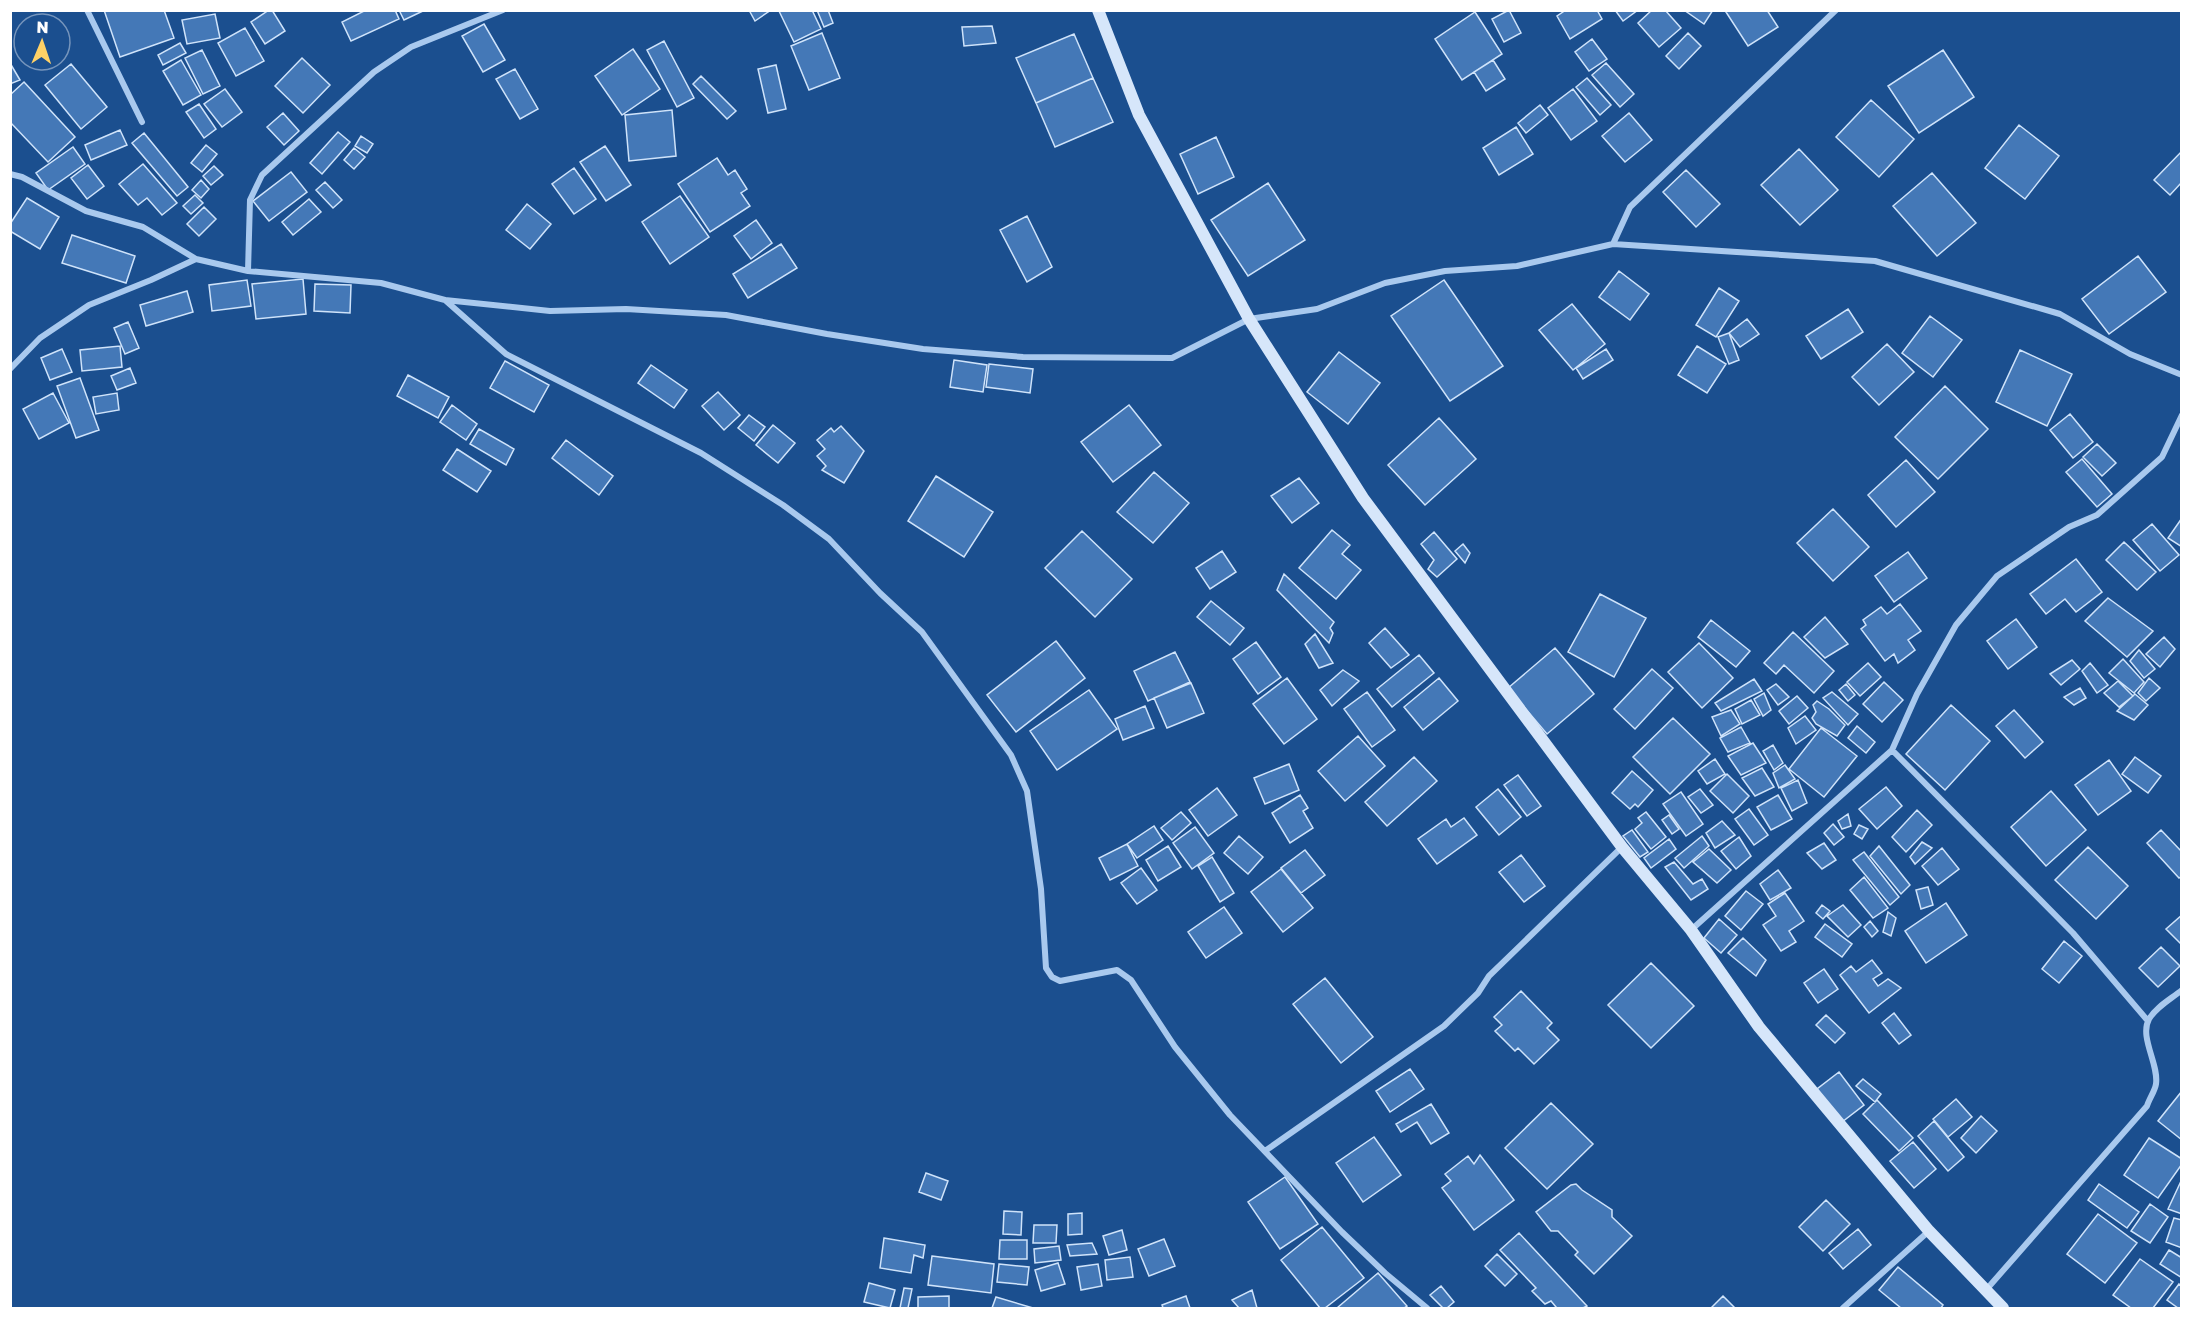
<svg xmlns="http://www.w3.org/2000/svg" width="2192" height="1319" viewBox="0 0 2192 1319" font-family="'Golos Text',sans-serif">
<rect width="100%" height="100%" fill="#1b4f8f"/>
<path fill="#4478b7" stroke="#cfe3fa" stroke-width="1.5" d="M104 10H164L174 38 120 57Z
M269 10H272L285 31 265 44 251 22Z
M366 10H395L399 19 351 41 342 22Z
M399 10H425L404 20Z
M749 10H771L755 21Z
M812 10 821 29 794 42 779 11Z
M817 10H828L833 23 824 27Z
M1509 10 1521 33 1504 42 1492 19Z
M1566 10H1597L1602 19 1570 39 1557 16Z
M1615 10H1638L1623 21Z
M1652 10H1665L1681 28 1659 47 1638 23Z
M1684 10H1713L1704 24Z
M1728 10H1767L1778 27 1748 46 1726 12Z
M1475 12 1502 54 1462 80 1435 39Z
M215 14 220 38 187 44 182 20Z
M484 24 505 60 483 72 462 36Z
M992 26 996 43 964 46 962 27Z
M245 28 264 61 236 76 218 43Z
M822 33 840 78 809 90 791 46Z
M1688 33 1701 46 1679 69 1666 56Z
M1074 34 1093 78 1036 103 1016 58Z
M1592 39 1607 59 1589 71 1575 52Z
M664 41 694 98 677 107 647 50Z
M180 43 186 53 163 65 158 55Z
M633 49 660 89 622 115 595 76Z
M202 50 220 86 203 94 185 58Z
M1943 50 1974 97 1919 133 1888 86Z
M302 58 330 85 303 113 275 86Z
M181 60 201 95 183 105 163 71Z
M1493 60 1505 79 1486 91 1474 72Z
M10 63 20 80 10 84Z
M1606 63 1634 94 1620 107 1592 75Z
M71 64 107 107 81 129 45 85Z
M776 65 786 109 768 113 758 69Z
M515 69 538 109 520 119 496 79Z
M701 76 736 111 727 119 693 84Z
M1093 78 1113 122 1055 147 1036 103Z
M1587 78 1611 105 1600 115 1576 87Z
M24 82 75 137 48 162 10 122V95Z
M225 89 242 112 222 127 204 104Z
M1573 89 1597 121 1571 140 1548 108Z
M1871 100 1914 139 1879 177 1836 137Z
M199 104 216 129 204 138 186 112Z
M1540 105 1548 115 1526 133 1518 123Z
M672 110 676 156 629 161 625 115Z
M283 113 299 131 284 145 267 127Z
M1629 113 1652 140 1625 162 1602 136Z
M2019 125 2059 156 2025 199 1985 168Z
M1516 127 1533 154 1499 175 1483 148Z
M120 130 127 145 91 160 85 145Z
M338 132 350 142 322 174 310 163Z
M144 133 188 187 177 196 132 143Z
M361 136 373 144 367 153 355 146Z
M1216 137 1234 177 1198 194 1180 154Z
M206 145 217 154 202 172 191 163Z
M605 146 631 185 606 201 580 162Z
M73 147 85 164 48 190 36 173Z
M354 148 365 157 354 169 344 160Z
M1799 149 1838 190 1800 225 1761 185Z
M2182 151V182L2170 195 2154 180Z
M717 158 728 175 735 170 747 189 741 193 750 206 710 232 678 184Z
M143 164 177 203 162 215 147 198 138 205 119 184Z
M88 165 104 186 87 199 71 178Z
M214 166 223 175 211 185 203 176Z
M574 168 596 199 574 214 552 184Z
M1686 170 1720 204 1696 227 1663 192Z
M291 172 307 192 269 221 253 201Z
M1932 173 1976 223 1937 256 1893 206Z
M201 180 209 189 201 198 192 190Z
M325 182 342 200 333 208 316 190Z
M1268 183 1305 240 1248 276 1211 220Z
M195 195 203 203 191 214 183 206Z
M680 196 709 237 670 264 642 222Z
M27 198 59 217 40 249 10 231V224Z
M309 199 321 212 293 235 282 222Z
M527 204 551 224 530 249 506 230Z
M204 207 216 219 199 236 187 224Z
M1027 216 1052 267 1027 282 1000 230Z
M756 220 772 243 751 259 734 236Z
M72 235 135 256 126 283 62 263Z
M781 244 797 268 748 298 733 274Z
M2138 256 2166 292 2109 334 2082 299Z
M1619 271 1649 294 1630 320 1599 297Z
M303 279 306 314 256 319 252 284Z
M247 280 251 306 212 311 209 285Z
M1444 280 1503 366 1450 401 1391 316Z
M315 284 351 285 350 313 314 311Z
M1719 288 1739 301 1716 337 1696 325Z
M187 291 193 312 146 326 140 305Z
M1572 304 1605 344 1573 370 1539 330Z
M1848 309 1863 332 1821 359 1806 336Z
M1930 316 1962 340 1933 377 1902 353Z
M1747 319 1759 334 1740 347 1729 333Z
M128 322 139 348 125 354 114 328Z
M1729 333 1739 360 1729 364 1718 337Z
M1887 344 1914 372 1879 405 1852 377Z
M120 346 122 367 82 371 80 350Z
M1697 346 1726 364 1707 393 1678 375Z
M62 349 72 372 50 380 41 358Z
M1606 349 1613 360 1583 379 1576 368Z
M2020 350 2072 374 2047 426 1996 402Z
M1339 352 1380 383 1348 424 1307 392Z
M954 360 987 365 983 392 950 387Z
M505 361 549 385 534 412 490 388Z
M989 364 1033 369 1030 393 986 387Z
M651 365 687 390 674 408 638 383Z
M130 368 136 383 117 390 111 376Z
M408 375 449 397 438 418 397 396Z
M80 378 99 430 76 438 57 386Z
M1945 386 1988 429 1938 479 1895 437Z
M718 392 740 415 724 430 702 406Z
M53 393 69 423 39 439 23 409Z
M117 393 119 410 96 414 93 397Z
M452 405 477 424 466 440 440 422Z
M1129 405 1161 445 1113 482 1081 442Z
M2070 414 2093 442 2073 458 2050 430Z
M749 415 765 427 754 441 738 428Z
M1439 418 1476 459 1425 505 1388 465Z
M773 425 795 443 778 463 756 445Z
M841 426 864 451 844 483 822 470 826 466 817 456 825 449 817 440 831 428 834 432Z
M479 429 514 449 506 465 470 444Z
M566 440 613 476 599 495 552 458Z
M2097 444 2116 463 2102 476 2083 457Z
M457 449 491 471 477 492 443 470Z
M2082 459 2112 494 2097 507 2066 472Z
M1906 460 1935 492 1896 527 1868 495Z
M1154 472 1189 503 1153 543 1117 512Z
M936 476 993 512 964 557 908 521Z
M1299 478 1319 503 1292 523 1271 496Z
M1833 509 1869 547 1833 581 1797 543Z
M2182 518V547L2168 538Z
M2152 524 2179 555 2160 571 2133 540Z
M1332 530 1350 545 1342 554 1361 570 1336 599 1299 568Z
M1082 531 1132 579 1095 617 1045 568Z
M1434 532 1457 559 1437 577 1428 569 1434 560 1421 544Z
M2124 542 2156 572 2137 590 2106 560Z
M1463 544 1470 553 1465 563 1455 551Z
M1222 551 1236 572 1210 589 1196 568Z
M1908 552 1927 578 1894 602 1875 576Z
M2076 559 2102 592 2076 612 2065 599 2046 614 2030 594Z
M1284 574 1334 622 1330 628 1333 633 1329 643 1277 590Z
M1600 594 1646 618 1614 677 1568 652Z
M2108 598 2153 631 2127 657 2085 621Z
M1211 601 1244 628 1230 645 1197 617Z
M1900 604 1921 631 1908 640 1915 650 1898 663 1894 654 1885 661 1861 629 1866 625 1863 620 1881 607 1887 614Z
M1825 617 1848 644 1825 658 1804 637Z
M2016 619 2037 647 2008 669 1987 641Z
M1711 620 1750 651 1736 667 1698 637Z
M1385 628 1409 655 1391 668 1369 643Z
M1793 632 1834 671 1814 693 1784 665 1776 674 1764 663Z
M1315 634 1333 663 1319 668 1305 644Z
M2164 637 2175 649 2160 667 2146 654Z
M1056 641 1085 678 1016 732 987 695Z
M1256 642 1281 677 1258 694 1233 659Z
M1699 643 1733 678 1702 708 1668 672Z
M1555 648 1594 694 1547 734 1508 688Z
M2139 650 2155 669 2144 678 2130 661Z
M1175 652 1190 682 1148 701 1134 671Z
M1419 655 1434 673 1392 707 1377 689Z
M2123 659 2144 682 2134 693 2109 673Z
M2072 660 2080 669 2061 685 2050 674Z
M1868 663 1881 677 1860 696 1847 682Z
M2090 663 2108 685 2097 693 2082 671Z
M1652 669 1673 688 1635 729 1614 709Z
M1343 670 1359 681 1332 706 1320 690Z
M1287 678 1317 719 1284 744 1253 704Z
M1439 678 1458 701 1423 730 1404 707Z
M2149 678 2160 688 2146 701 2138 693Z
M1754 679 1762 691 1721 711 1715 703Z
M2118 681 2133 696 2119 707 2104 693Z
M1884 682 1903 700 1882 722 1863 704Z
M1191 683 1204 713 1167 728 1154 698Z
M1776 684 1789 697 1778 705 1767 690Z
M1846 684 1855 695 1848 701 1839 690Z
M2080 688 2086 698 2074 705 2064 697Z
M1089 690 1117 729 1057 770 1030 731Z
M1367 692 1395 730 1372 747 1344 709Z
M1832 692 1858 714 1848 725 1823 698Z
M1764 693 1771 710 1763 716 1754 699Z
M2135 694 2148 705 2134 720 2117 711Z
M1797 696 1808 708 1789 724 1779 711Z
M1751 700 1760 715 1742 724 1735 709Z
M1817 701 1829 709 1845 725 1837 736 1816 724 1812 718 1816 712 1813 705Z
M1951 705 1990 741 1945 790 1906 754Z
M1145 706 1154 728 1123 740 1115 719Z
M1731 710 1740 724 1721 736 1712 717Z
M2014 710 2043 742 2025 758 1996 726Z
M1805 716 1816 730 1796 744 1788 728Z
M1673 718 1710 754 1670 794 1633 757Z
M1857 726 1875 742 1866 753 1848 738Z
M1741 727 1750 743 1728 752 1720 738Z
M1821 728 1857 756 1824 797 1789 769Z
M1358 736 1385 766 1345 801 1318 771Z
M1753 743 1766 763 1741 775 1728 756Z
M1773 745 1783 763 1774 770 1763 751Z
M1414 757 1437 781 1387 826 1365 802Z
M2135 757 2161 776 2148 793 2122 774Z
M1715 759 1725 774 1707 784 1698 771Z
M2109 760 2131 791 2098 815 2075 785Z
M1289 764 1299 790 1265 804 1254 778Z
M1785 765 1795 779 1779 788 1773 773Z
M1762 768 1774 787 1755 796 1742 778Z
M1632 771 1653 790 1638 807 1635 804 1630 809 1612 793Z
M1727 774 1749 796 1733 813 1710 791Z
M1518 775 1541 806 1527 816 1504 785Z
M1798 780 1807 803 1792 811 1781 788Z
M1886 787 1902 806 1877 829 1859 809Z
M1217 788 1237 815 1208 836 1189 810Z
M1498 789 1521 817 1499 835 1476 807Z
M1700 789 1713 805 1701 813 1688 797Z
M2051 791 2086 830 2046 866 2011 827Z
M1681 792 1703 824 1686 836 1663 804Z
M1300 795 1308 808 1303 811 1313 828 1290 843 1272 813Z
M1778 795 1792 819 1771 830 1757 807Z
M1749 809 1768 835 1754 845 1735 819Z
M1917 810 1932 825 1906 852 1892 837Z
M1181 812 1191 823 1172 840 1161 828Z
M1646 812 1666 837 1651 849 1635 829 1642 823 1638 818Z
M1848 814 1851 826 1842 829 1838 821Z
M1669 815 1679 829 1672 834 1662 820Z
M1464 818 1477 835 1437 864 1418 839 1446 819 1451 827Z
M1722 821 1735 835 1715 848 1706 833Z
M1833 824 1844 837 1834 845 1824 833Z
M1859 825 1868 829 1862 839 1854 834Z
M1154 826 1163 840 1137 858 1127 844Z
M1195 827 1214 853 1192 869 1173 843Z
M1632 830 1648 852 1640 857 1623 836Z
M2161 830 2182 852V876L2179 878 2147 843Z
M1239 836 1263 857 1248 874 1224 853Z
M1702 836 1709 846 1684 868 1675 858Z
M1739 837 1751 856 1736 869 1721 851Z
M1669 839 1676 849 1651 868 1644 858Z
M1922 842 1932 848 1915 864 1910 857Z
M1824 843 1836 860 1822 869 1807 853Z
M1127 844 1138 866 1110 880 1099 858Z
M1168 846 1181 867 1158 881 1146 860Z
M1879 846 1910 885 1901 894 1870 856Z
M2088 847 2128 886 2096 919 2055 880Z
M1942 848 1959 869 1938 885 1922 866Z
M1709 849 1731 870 1717 883 1693 862Z
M1305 850 1325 875 1301 893 1281 868Z
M1864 852 1899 897 1890 905 1853 860Z
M1521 855 1545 886 1524 902 1499 872Z
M1212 857 1234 893 1220 902 1198 866Z
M1674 862 1693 884 1702 879 1708 889 1691 900 1665 867Z
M1141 868 1157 890 1137 904 1121 883Z
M1281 869 1313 908 1283 932 1251 892Z
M1778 870 1791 888 1770 900 1760 884Z
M1864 877 1888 908 1873 918 1850 890Z
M1928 887 1933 905 1921 909 1916 890Z
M1746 891 1763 904 1741 930 1725 916Z
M1785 893 1804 921 1789 931 1796 942 1781 951 1763 925 1776 916 1768 904Z
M1946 903 1967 935 1926 963 1905 931Z
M1822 905 1830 911 1823 919 1816 913Z
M1843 905 1861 925 1848 937 1827 916Z
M1224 907 1242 933 1206 958 1188 932Z
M1888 912 1896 918 1891 936 1883 932Z
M2182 915V945L2166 929Z
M1719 919 1737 935 1721 953 1704 938Z
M1870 921 1878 931 1872 937 1864 927Z
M1825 924 1852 944 1842 957 1815 937Z
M1743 938 1766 960 1756 976 1728 953Z
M2064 941 2082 956 2059 983 2042 969Z
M2161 947 2180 966 2158 987 2139 968Z
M1872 960 1882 973 1873 979 1878 986 1888 979 1901 988 1869 1013 1840 975 1851 966 1856 972Z
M1651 963 1694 1006 1651 1048 1608 1005Z
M1824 969 1838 989 1818 1003 1804 983Z
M1325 978 1373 1037 1341 1063 1293 1004Z
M1521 991 1552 1023 1547 1028 1559 1040 1534 1064 1518 1048 1515 1051 1495 1031 1502 1025 1494 1017Z
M1894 1013 1911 1035 1899 1044 1882 1023Z
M1826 1015 1845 1033 1835 1043 1816 1025Z
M1410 1069 1424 1089 1390 1112 1376 1091Z
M1839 1072 1864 1105 1842 1122 1817 1089Z
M1863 1079 1881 1094 1875 1102 1856 1086Z
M2182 1091V1140L2158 1121Z
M1956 1099 1972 1117 1948 1137 1933 1119Z
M1877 1100 1913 1138 1899 1151 1863 1114Z
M1551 1103 1593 1144 1547 1189 1505 1148Z
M1431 1104 1449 1133 1431 1144 1417 1122 1401 1132 1396 1124Z
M1981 1116 1997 1131 1976 1153 1961 1138Z
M1934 1121 1964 1157 1948 1171 1918 1136Z
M1374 1137 1401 1175 1363 1202 1336 1163Z
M2149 1138 2182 1159V1164L2158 1198 2124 1175Z
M1913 1142 1936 1169 1914 1188 1890 1161Z
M1480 1155 1514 1200 1474 1230 1442 1188 1451 1181 1445 1174 1468 1156 1474 1164Z
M926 1173 948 1181 941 1200 919 1192Z
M1285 1177 1318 1224 1280 1249 1248 1202Z
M2182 1179V1214L2168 1209Z
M1576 1184 1582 1190 1612 1210V1217L1632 1236 1594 1274 1575 1255 1578 1252 1558 1231H1551L1536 1212 1571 1185Z
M2099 1184 2139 1212 2127 1228 2088 1200Z
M1826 1200 1850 1224 1823 1251 1799 1227Z
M2150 1204 2168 1217 2150 1243 2131 1231Z
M1004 1211 1022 1212 1021 1235 1003 1234Z
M1082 1213V1234L1068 1235V1214Z
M2098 1214 2137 1243 2105 1283 2067 1254Z
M2174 1218 2182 1220V1248L2166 1242Z
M1034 1225H1057L1056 1243H1033Z
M1322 1227 1364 1278 1325 1308H1320L1281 1260Z
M1858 1229 1871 1245 1843 1269 1829 1253Z
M1122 1230 1127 1250 1109 1255 1103 1236Z
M1519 1233 1587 1306 1583 1308H1555L1556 1307 1551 1301 1545 1304 1532 1291 1536 1288 1500 1250Z
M884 1238 925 1245 923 1258 914 1255 911 1273 880 1268Z
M1164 1239 1175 1266 1149 1276 1138 1249Z
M1000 1240H1027V1259H999Z
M1092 1243 1097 1254 1070 1256 1067 1245Z
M1059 1246 1061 1260 1035 1263 1034 1249Z
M2169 1250 2182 1258V1278L2160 1264Z
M1497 1254 1517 1274 1505 1286 1485 1266Z
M932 1256 994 1264 991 1293 928 1285Z
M1130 1257 1133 1277 1107 1280 1105 1260Z
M2140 1259 2173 1282 2153 1308H2131L2113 1295Z
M1058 1263 1065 1284 1041 1291 1035 1270Z
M999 1264 1029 1267 1027 1285 997 1282Z
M1098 1264 1102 1286 1081 1290 1077 1267Z
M1898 1267 1943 1305 1941 1308H1901L1879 1290Z
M1378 1273 1407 1306 1404 1308H1337Z
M869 1283 895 1290 890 1308 864 1302Z
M2179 1284 2182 1287V1308H2178L2167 1300Z
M1441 1286 1454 1302 1447 1308H1443L1430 1295Z
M904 1288 912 1289 908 1308H900Z
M1252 1290 1257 1308H1239L1232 1300Z
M949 1296V1308H918V1297Z
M1186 1296 1190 1308H1163L1162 1305Z
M1723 1296 1735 1308H1711Z
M996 1297 1033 1308H992Z"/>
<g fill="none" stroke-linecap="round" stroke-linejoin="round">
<path stroke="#a9c9ee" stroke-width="6" d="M87 10 142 122
M10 174 22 177 86 211 143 227 196 259
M1613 244 1630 207 1836 10
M248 271 250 200 262 175 374 72 411 47 503 10
M445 300 550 311 626 309 726 315 827 334 923 349 1023 357 1172 358 1249 319 1317 309 1385 283 1445 271 1517 266 1613 244 1875 261 2060 314 2130 354 2182 375
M10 369 40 338 89 305 151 280 196 259 248 271 381 283 445 300 506 354 701 453 783 505 829 539 880 593 922 632 1011 755 1027 791 1041 889 1046 968 1052 977 1060 981 1117 970 1131 980 1175 1047 1230 1115 1342 1232 1385 1273 1427 1308
M1892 750 2073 933 2148 1021
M1691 930 1892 750 1917 694 1956 625 1997 576 2069 527 2097 515 2162 457 2182 415
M1265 1151 1444 1026 1478 993 1489 976 1622 847
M1986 1290 2147 1106C2149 1099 2155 1091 2156 1084 2159 1064 2139 1037 2149 1019 2156 1007 2171 999 2182 990
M1843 1308 1929 1231"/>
<path stroke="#d6e6fa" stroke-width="12" d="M1098 10 1139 115 1249 319 1363 498 1622 847 1691 930 1759 1027 1929 1231 2003 1308"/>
</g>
<rect width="2192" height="1319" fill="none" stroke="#ffffff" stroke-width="24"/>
<g transform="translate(42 42) rotate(2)"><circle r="28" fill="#1b4f8f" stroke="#7695bc" stroke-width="1.5"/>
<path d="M0-4.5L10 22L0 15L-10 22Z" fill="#ffd166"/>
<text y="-9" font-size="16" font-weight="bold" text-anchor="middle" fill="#ffffff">N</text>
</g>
</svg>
